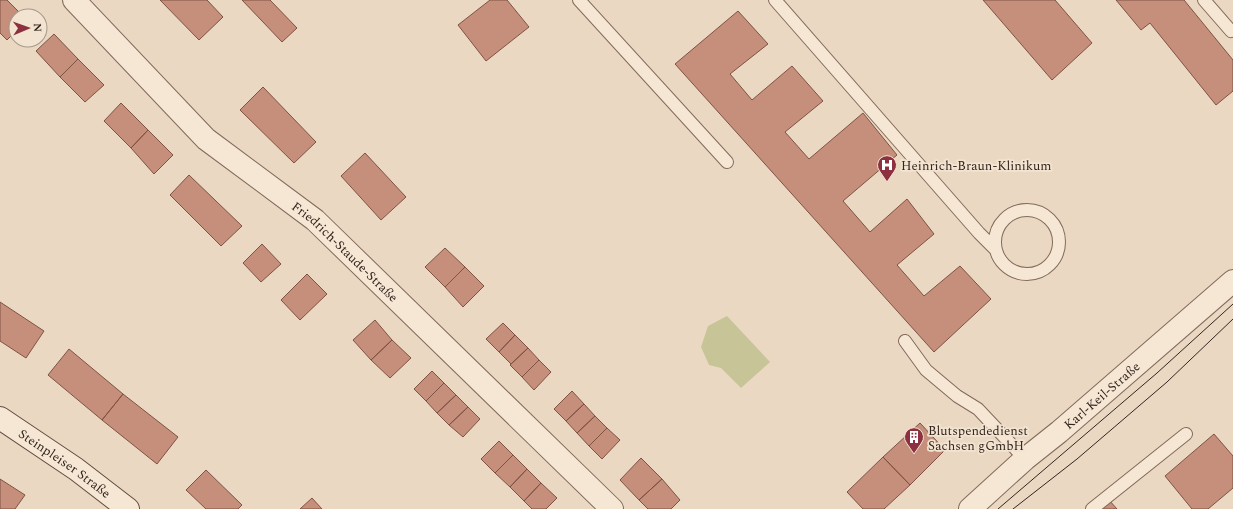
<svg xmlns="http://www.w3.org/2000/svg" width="1233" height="509" viewBox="0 0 1233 509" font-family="Spectral,serif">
<rect width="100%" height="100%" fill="#ead8c3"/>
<path fill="#c7c598" d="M727 316 770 362 741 388 721 368 709 365 701 347 708 326Z"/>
<path fill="#c58f7b" stroke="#805243" d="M0 0H7L23 16H16V31L7 40 0 33Z
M160 0H207L223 17 199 40Z
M242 0H270L297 28 282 42Z
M490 0H507L529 27 486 61 458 25Z
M983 0H1055L1092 43 1052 80Z
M1116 0H1184L1233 60V91L1216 105 1150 23 1141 30Z
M738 11 768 44 730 74 752 100 792 66 823 101 785 132 809 159 863 113 897 155 843 201 870 232 907 199 934 234 897 265 924 296 960 266 991 299 934 352 675 64Z
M54 34 78 59 60 77 36 51Z
M78 59 104 85 85 102 60 77Z
M263 87 316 142 294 163 240 110Z
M121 103 148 130 131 148 104 121Z
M148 130 173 155 154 174 131 148Z
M365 153 406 197 381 220 341 176Z
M189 175 242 226 221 246 170 195Z
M262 244 281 264 261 282 243 263Z
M445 248 465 267 445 287 425 267Z
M465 267 484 286 463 307 445 287Z
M307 274 327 294 300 320 281 300Z
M0 302 44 331 26 358 0 341Z
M375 320 392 340 371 360 353 340Z
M503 323 515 335 499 352 486 339Z
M515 335 528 348 511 364 499 352Z
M392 340 411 358 390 378 371 360Z
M528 348 539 360 522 377 510 365Z
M69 349 123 394 102 420 48 375Z
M539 360 551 372 534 390 522 377Z
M432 371 444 383 426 401 414 389Z
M444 383 456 395 437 413 426 401Z
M572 391 584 404 566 421 554 409Z
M123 394 178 437 157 464 102 420Z
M456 395 468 407 449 425 437 413Z
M584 404 595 416 577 433 566 421Z
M468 407 480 419 463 437 449 425Z
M595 416 607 428 589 446 577 433Z
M920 423 945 450 910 485 883 457Z
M607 428 620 440 602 459 589 446Z
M1214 434 1233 456V488L1208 509H1192L1165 476Z
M499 441 513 455 495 473 481 459Z
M513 455 527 469 510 487 495 473Z
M883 457 910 485 884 509H863L847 492Z
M641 458 662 479 639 500 620 480Z
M527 469 541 483 524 501 510 487Z
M206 470 242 505 238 509H206L186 490Z
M0 479 25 495 15 509H0Z
M662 479 680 500 671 509H648L639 500Z
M541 483 557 498 546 509H532L524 501Z
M312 498 322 509H300Z
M1109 500 1117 509H1098Z"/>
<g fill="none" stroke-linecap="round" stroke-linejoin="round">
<defs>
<path id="service" d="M579 0 727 162
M775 0 979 233 996 250
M1204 0 1231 31 1233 30
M995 242a32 32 0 1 1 64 0a32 32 0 1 1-64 0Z
M905 341 926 370 957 396 978 409 1025 459
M1092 509 1186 434"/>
<g id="minor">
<path id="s1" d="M74 0 206 139 315 220 612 509"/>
<path id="s2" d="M970 509 1025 459 1059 432 1233 281"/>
</g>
<g id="secondary">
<path id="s3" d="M0 418 76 469 128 509"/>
</g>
</defs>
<use href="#service" stroke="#836a5b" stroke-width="14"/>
<use href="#minor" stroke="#836a5b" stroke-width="24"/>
<use href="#secondary" stroke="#644c3e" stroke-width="24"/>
<use href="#service" stroke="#f6e7d5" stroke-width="12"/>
<use href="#minor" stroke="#f6e7d5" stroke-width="22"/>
<use href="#secondary" stroke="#f6e7d5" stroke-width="22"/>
<path stroke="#34251e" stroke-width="1" d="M998 509 1157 373 1233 304
M1013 509 1077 459 1167 382 1233 319"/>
</g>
<defs>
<symbol id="hospital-pin" viewBox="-11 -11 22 30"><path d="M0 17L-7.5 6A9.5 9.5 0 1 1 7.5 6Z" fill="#8d303f" stroke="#f2e4d1"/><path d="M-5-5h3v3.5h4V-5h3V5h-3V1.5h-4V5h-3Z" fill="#fff"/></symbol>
<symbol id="building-pin" viewBox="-11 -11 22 30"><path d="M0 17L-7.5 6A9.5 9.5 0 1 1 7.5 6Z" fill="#8d303f" stroke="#f2e4d1"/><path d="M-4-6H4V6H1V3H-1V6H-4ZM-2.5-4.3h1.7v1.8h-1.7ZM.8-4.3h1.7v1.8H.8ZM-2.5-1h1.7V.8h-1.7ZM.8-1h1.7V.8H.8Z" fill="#fff"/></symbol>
</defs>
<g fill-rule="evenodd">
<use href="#hospital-pin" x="876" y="154" width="22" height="30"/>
<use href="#building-pin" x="903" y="426" width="22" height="30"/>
</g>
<g text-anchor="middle" stroke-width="3.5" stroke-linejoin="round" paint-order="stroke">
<g font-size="13" fill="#34251e" stroke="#f2e4d1" text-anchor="start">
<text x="901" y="170">Heinrich-Braun-Klinikum</text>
<text x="928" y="435">Blutspendedienst<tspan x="928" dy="15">Sachsen gGmbH</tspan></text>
</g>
<g font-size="13" fill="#34251e" stroke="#f2e4d1">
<text dy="5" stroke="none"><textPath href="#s1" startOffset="371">Friedrich-Staude-Straße</textPath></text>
<text dy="5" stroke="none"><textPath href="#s2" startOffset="174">Karl-Keil-Straße</textPath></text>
<text dy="5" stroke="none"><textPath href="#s3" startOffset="79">Steinpleiser Straße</textPath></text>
</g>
</g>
<g transform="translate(28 28) rotate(88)"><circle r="19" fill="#f2e4d1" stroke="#a69889"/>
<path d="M0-3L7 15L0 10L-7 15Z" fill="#8d303f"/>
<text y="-6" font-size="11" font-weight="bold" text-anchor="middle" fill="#34251e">N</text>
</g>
</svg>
